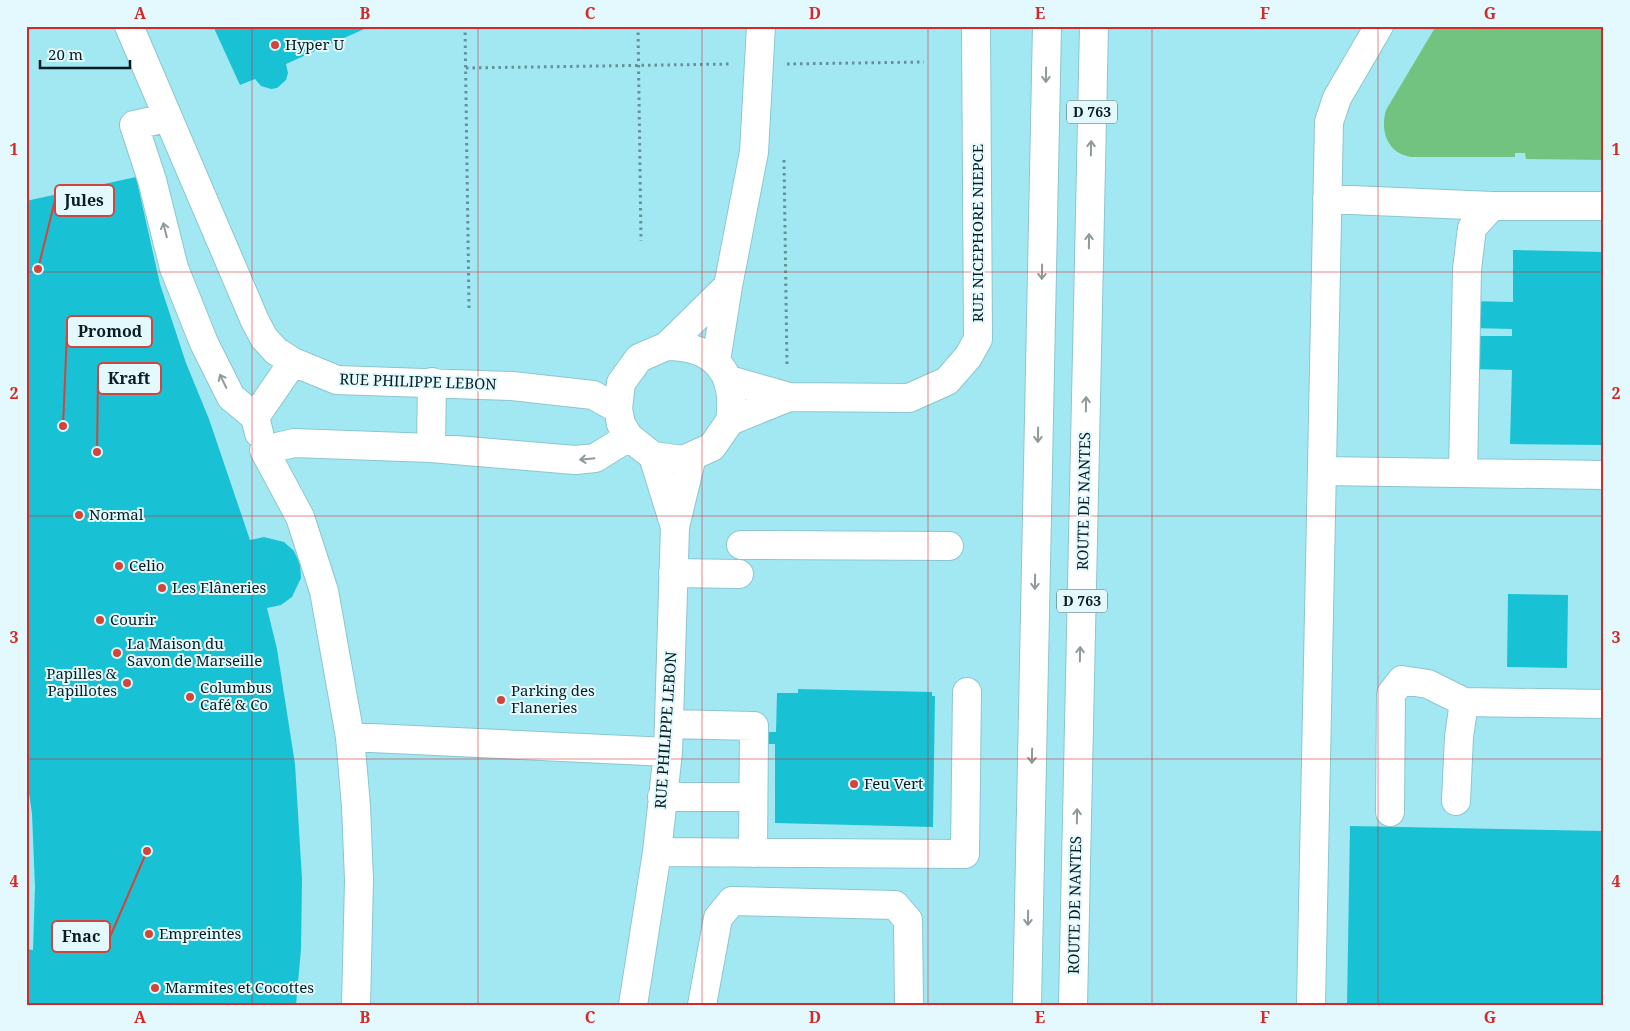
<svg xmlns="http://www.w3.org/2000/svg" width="1630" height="1031" viewBox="0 0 1630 1031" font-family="'Noto Serif',serif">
<rect width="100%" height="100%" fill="#b8f3fd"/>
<path fill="#a2e8f3" d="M26 26H1604V1005H26Z"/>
<path fill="#72c380" d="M1436 26H1604V160L1526 159 1525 153H1515V157H1411C1387 153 1380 131 1386 110Z"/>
<path fill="#19c1d5" d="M213 26H371L286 64 288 73 286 80 277 88 271 89 261 86 255 79 240 85Z
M136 177 160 284 186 363 209 419 250 540 264 537 284 542 294 551 300 564 301 578 292 597 281 605 267 608 277 649 295 764 302 879 301 949 296 1005H26V949L33 950 35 887 32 814 26 772V201Z
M1513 250 1604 252V445L1510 444 1512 370 1471 369V336H1512V329L1471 328V301L1513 302Z
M1508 594 1568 595 1567 668 1507 667Z
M798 689 932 692V696H935L933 827 775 823V744H764V732H776L777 693H798Z
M1350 826 1604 831V1005H1347Z"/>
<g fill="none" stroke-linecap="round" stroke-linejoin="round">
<defs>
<path id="minor" d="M129 26 255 321 264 338 276 351 293 362 337 380 512 386 593 395 618 409
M167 118 134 125 152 180 174 268 204 343 231 397 255 417
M1327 199 1492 206H1604
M728 286 667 346 639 358 621 383 618 409 621 424 629 437 653 456 683 460 712 447 730 421 789 397 909 398 947 381 968 357 978 339 976 26
M667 346C716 346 737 374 730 421
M716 361 728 286 754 152 761 26
M729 380 789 397
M259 433 255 417 293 362
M431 448 432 382
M653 456 675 527
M1322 471 1604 475
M1463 473 1467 269 1472 228 1492 206
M741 545 949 546
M673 573 739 574
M669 724 754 726 753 853
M350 737 668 752
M662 797H753
M1456 801 1459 737 1464 702
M1390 812 1391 694 1402 680 1428 684 1464 702 1604 704
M657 852 965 854 967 692
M356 1005 359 880 356 806 350 737 324 591 300 517 264 450 294 443 431 448 575 460 595 458 629 437
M633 1005 657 852 668 752 675 527 692 456
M702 1005 718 918 732 901 895 905 908 920 909 1005
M1311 1005 1329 122 1337 98 1379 26"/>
<path id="highway" d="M1027 1005 1047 26
M1073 1005 1094 26"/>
</defs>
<use href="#minor" stroke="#8cc6cf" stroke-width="30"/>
<use href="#highway" stroke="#8cc6cf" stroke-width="30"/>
<path stroke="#659097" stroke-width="3" stroke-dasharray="2.5 4" stroke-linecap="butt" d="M465 26 469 308
M638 26 641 241
M787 64 924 62
M466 68 731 64
M784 160 787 366"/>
<use href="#minor" stroke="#fff" stroke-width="28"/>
<use href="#highway" stroke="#fff" stroke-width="28"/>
</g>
<defs><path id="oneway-shaft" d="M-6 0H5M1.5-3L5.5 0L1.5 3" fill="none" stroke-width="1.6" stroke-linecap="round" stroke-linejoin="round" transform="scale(1.25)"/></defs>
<g stroke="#8f9a9c">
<use href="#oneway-shaft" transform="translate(1046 75) rotate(91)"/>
<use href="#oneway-shaft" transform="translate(1091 148) rotate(-89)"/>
<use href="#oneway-shaft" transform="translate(165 230) rotate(-104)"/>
<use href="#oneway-shaft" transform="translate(1089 241) rotate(-89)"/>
<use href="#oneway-shaft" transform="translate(1042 272) rotate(91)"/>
<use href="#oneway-shaft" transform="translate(223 381) rotate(-116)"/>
<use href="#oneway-shaft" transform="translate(1086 404) rotate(-89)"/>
<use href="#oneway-shaft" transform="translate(1038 435) rotate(91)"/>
<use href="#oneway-shaft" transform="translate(587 459) rotate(174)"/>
<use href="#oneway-shaft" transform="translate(1035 582) rotate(91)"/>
<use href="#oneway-shaft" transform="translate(1080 654) rotate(-89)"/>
<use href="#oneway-shaft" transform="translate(1032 756) rotate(91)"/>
<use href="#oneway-shaft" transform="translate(1077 816) rotate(-89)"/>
<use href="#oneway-shaft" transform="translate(1028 918) rotate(91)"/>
</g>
<path fill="none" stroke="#d62828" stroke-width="1" stroke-opacity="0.55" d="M252 26V1005M478 26V1005M702 26V1005M928 26V1005M1152 26V1005M1378 26V1005M26 272H1604M26 516H1604M26 759H1604"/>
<g fill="#d3453a" stroke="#e3f9fd" stroke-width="2">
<circle cx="275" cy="45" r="5"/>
<circle cx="79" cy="515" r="5"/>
<circle cx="119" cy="566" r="5"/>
<circle cx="162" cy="588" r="5"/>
<circle cx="100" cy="620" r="5"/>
<circle cx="117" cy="653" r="5"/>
<circle cx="127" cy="683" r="5"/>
<circle cx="190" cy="697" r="5"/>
<circle cx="501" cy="700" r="5"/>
<circle cx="854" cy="784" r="5"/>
<circle cx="149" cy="934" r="5"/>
<circle cx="155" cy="988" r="5"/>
</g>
<g text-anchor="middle" stroke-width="4" stroke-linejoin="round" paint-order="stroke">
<g fill="#e3f9fd" stroke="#496064" stroke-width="1">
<rect x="1067" y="100.5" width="50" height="23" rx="4"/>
<rect x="1057" y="589.5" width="50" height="23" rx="4"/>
</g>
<g font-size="14" font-weight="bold" fill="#071f23">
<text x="1092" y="117">D 763</text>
<text x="1082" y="606">D 763</text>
</g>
<g font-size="15" fill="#071f23" stroke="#e3f9fd" text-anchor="start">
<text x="285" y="50">Hyper U</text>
<text x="89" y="520">Normal</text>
<text x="129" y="571">Celio</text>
<text x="172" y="593">Les Flâneries</text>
<text x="110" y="625">Courir</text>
<text x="127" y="649">La Maison du<tspan x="127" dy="17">Savon de Marseille</tspan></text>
<text x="117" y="679" text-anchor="end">Papilles &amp;<tspan x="117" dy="17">Papillotes</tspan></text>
<text x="200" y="693">Columbus<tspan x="200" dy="17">Café &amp; Co</tspan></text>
<text x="511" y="696">Parking des<tspan x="511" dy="17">Flaneries</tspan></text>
<text x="864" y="789">Feu Vert</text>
<text x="159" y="939">Empreintes</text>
<text x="165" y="993">Marmites et Cocottes</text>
</g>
<g font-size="15" fill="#071f23" stroke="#e3f9fd">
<text transform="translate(978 233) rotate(-90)" y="5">RUE NICEPHORE NIEPCE</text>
<text transform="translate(418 382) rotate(2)" y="5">RUE PHILIPPE LEBON</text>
<text transform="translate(1084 501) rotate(-89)" y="5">ROUTE DE NANTES</text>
<text transform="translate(666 730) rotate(-86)" y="5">RUE PHILIPPE LEBON</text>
<text transform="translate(1075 905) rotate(-89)" y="5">ROUTE DE NANTES</text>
</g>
</g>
<path fill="none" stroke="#d3453a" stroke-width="2" d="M38 269L55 200M63 426L67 332M97 452L98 378M147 851L110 937"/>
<g fill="#d3453a" stroke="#e3f9fd" stroke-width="2">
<circle cx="38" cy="269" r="5"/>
<circle cx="63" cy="426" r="5"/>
<circle cx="97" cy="452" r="5"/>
<circle cx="147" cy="851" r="5"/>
</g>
<g fill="#e3f9fd" stroke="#d3453a" stroke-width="2">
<rect x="55" y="185" width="59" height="31" rx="5"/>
<rect x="67" y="316" width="85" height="31" rx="5"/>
<rect x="98" y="363" width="63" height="31" rx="5"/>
<rect x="52" y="921" width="58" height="31" rx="5"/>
</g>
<g font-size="16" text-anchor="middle" font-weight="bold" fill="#071f23">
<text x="84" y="206">Jules</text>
<text x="110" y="337">Promod</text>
<text x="129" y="384">Kraft</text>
<text x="81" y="942">Fnac</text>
</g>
<rect width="1630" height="1031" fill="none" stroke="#e3f9fd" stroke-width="55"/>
<path d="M40 60v8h90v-8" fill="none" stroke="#071f23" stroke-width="2.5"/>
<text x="48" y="60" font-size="15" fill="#071f23" stroke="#e3f9fd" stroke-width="4" paint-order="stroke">20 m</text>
<rect x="28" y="28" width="1574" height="976" fill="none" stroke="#d62828" stroke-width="2"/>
<g font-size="16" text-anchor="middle" font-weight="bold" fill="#d62828">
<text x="140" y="19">A</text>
<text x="365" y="19">B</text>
<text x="590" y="19">C</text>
<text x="815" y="19">D</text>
<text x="1040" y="19">E</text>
<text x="1265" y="19">F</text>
<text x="1490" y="19">G</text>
<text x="14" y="155">1</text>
<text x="1616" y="155">1</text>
<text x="14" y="399">2</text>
<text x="1616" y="399">2</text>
<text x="14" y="643">3</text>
<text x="1616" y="643">3</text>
<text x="14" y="887">4</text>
<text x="1616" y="887">4</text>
<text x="140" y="1023">A</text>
<text x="365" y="1023">B</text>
<text x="590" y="1023">C</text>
<text x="815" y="1023">D</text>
<text x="1040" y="1023">E</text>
<text x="1265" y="1023">F</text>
<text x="1490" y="1023">G</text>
</g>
</svg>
